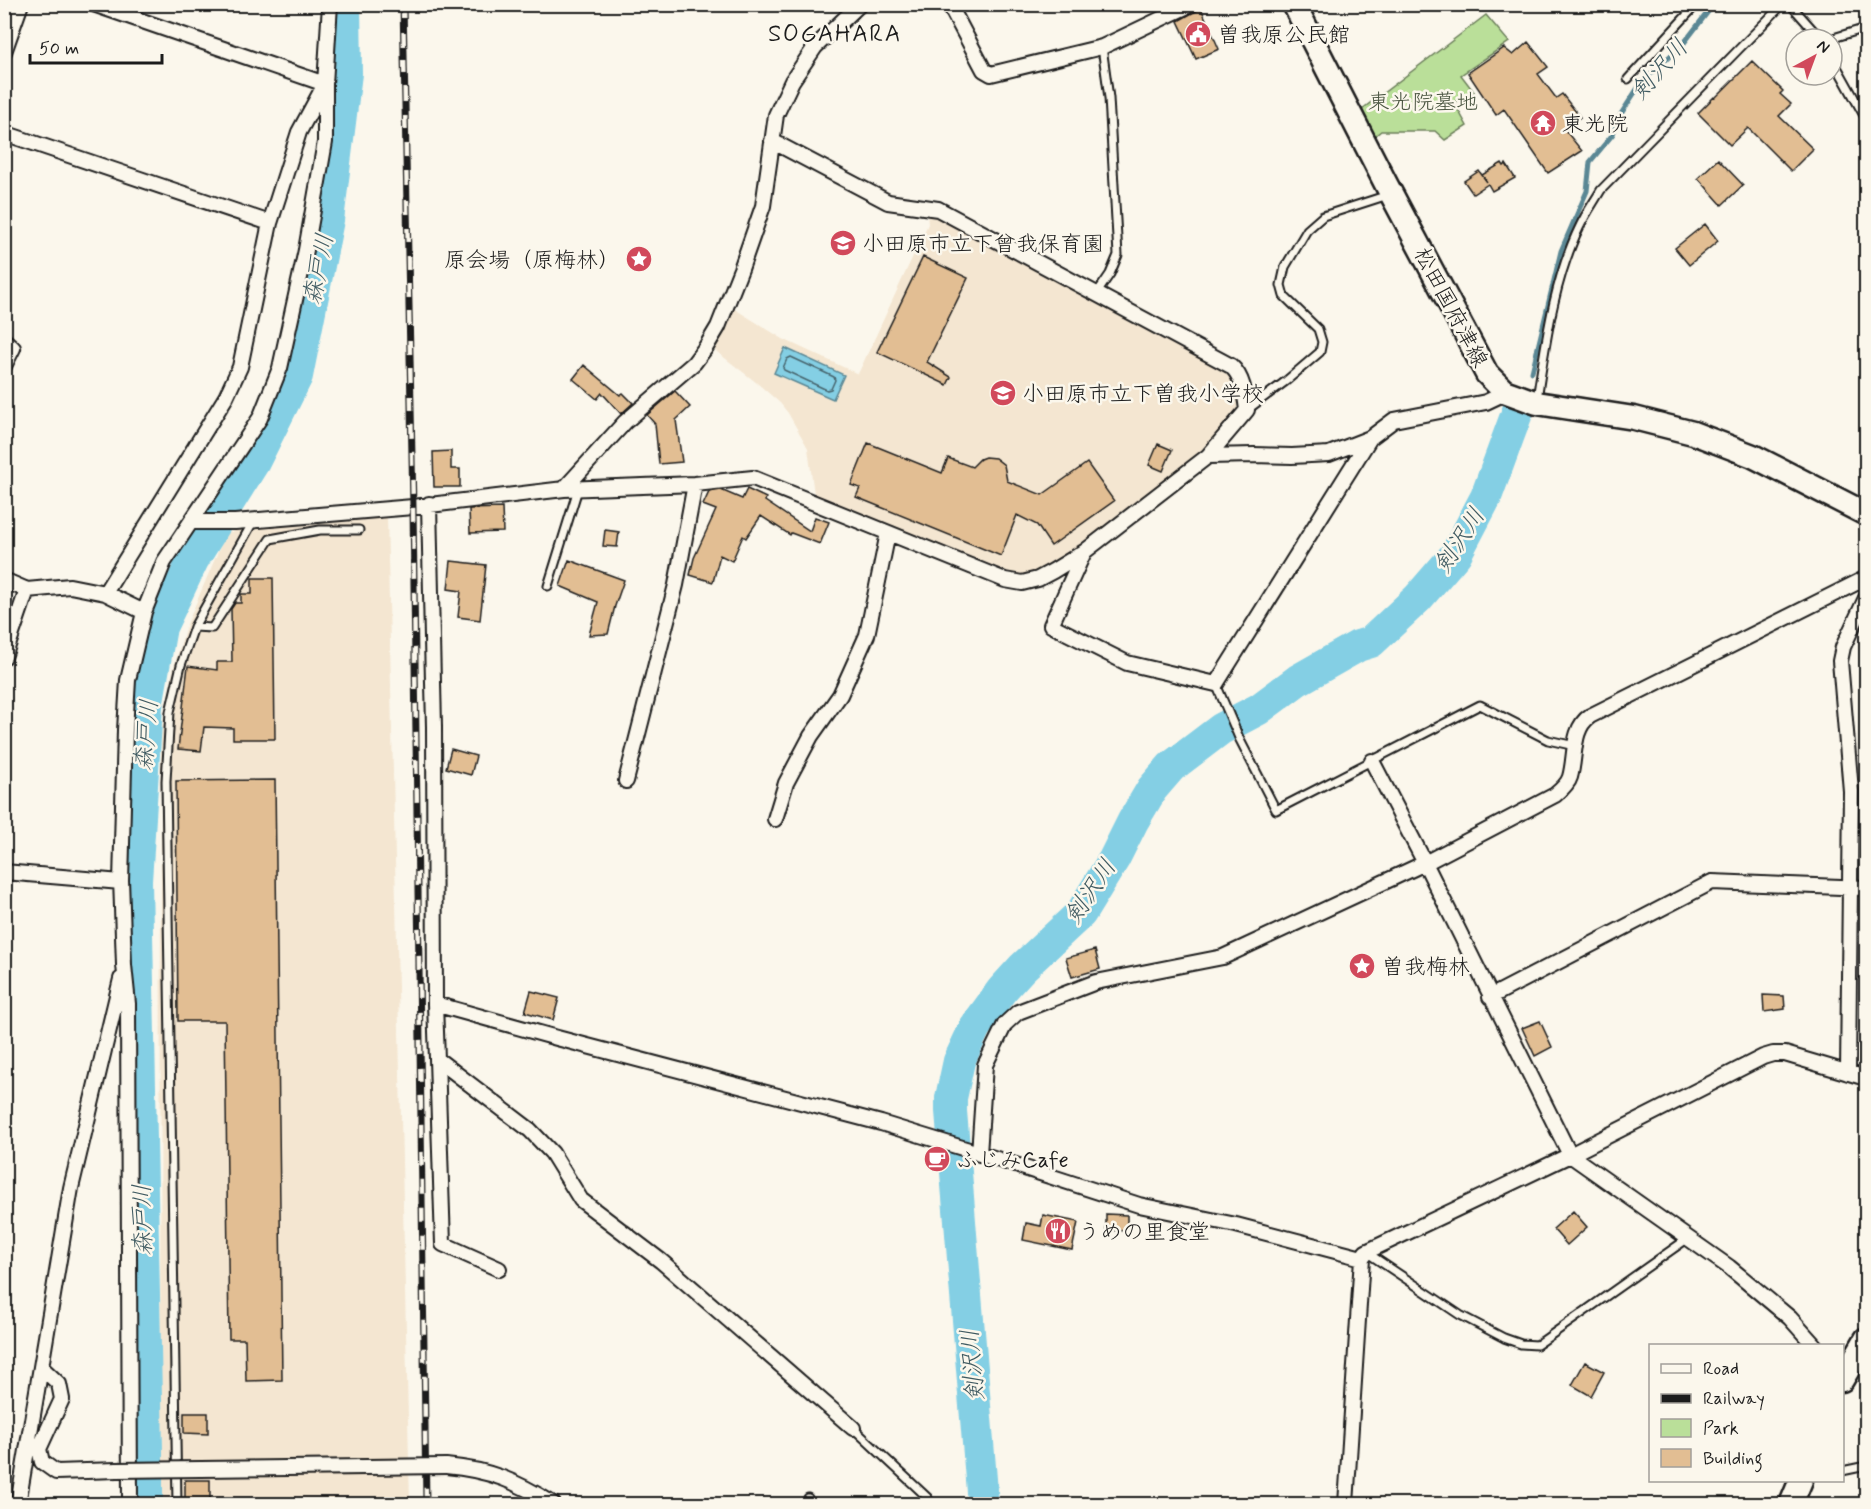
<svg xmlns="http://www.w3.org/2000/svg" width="1871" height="1509" viewBox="0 0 1871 1509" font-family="Mynerve,'Klee One',sans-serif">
<rect width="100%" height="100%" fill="#fbf7ec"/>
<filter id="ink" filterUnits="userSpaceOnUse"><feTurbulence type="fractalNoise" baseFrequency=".0167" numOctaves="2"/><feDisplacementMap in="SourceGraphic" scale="12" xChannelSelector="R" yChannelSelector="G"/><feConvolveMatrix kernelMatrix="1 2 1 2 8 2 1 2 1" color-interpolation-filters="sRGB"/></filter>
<g filter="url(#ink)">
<path fill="#f4e6d1" d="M927 213 936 216 1094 297 1222 368 1232 376 1237 388 1239 398 1237 410 1229 423 1206 450 1084 542 1057 562 1033 574 1015 577 814 494 808 448 788 413 780 403 757 383 712 348 733 308 783 339 858 374 928 224Z
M387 515 410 1504H160L161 733 174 667 185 629 226 533 255 527Z"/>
<path fill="#badf99" stroke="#6b7e5a" stroke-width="1.5" d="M1486 15 1509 42 1461 75 1474 92 1454 102 1467 126 1445 140 1435 131H1381L1370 140 1357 113Z"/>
<path fill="#84cfe4" stroke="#5a8794" stroke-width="1.5" d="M785 348 844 375 833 399 774 373Z"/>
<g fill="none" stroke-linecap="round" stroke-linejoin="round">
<path stroke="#46646c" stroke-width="1.5" d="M791 357 834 377 835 380 831 389 827 390 784 370 783 368 787 359Z"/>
<path stroke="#5a8794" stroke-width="5" d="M1532 372 1561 251 1587 191 1590 162 1613 134 1619 117 1641 83 1684 43 1714 4"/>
<path stroke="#84cfe4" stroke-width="32" d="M147 1504V1451L136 881 147 706 161 627 193 560 254 462 297 376 328 220 346 73 345 4
M983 1504 951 1111V1098L959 1061 975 1027 1002 990 1022 968 1081 913 1114 859 1133 821 1152 789 1171 767 1221 729 1259 709 1298 680 1358 646 1371 642 1418 598 1456 554 1486 497 1517 413"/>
</g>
<path fill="#e2be93" stroke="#1c1c1c" stroke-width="1.5" d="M1201 8 1219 49 1196 59 1178 21Z
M1528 42 1548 67 1538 74 1556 98 1562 94 1580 117 1564 129 1582 151 1548 173 1504 109 1496 115 1468 73 1504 48 1513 55Z
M1752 61 1783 91 1780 94 1791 104 1779 116 1813 149 1791 171 1748 128 1730 145 1698 113 1714 97 1715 98Z
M1718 159 1743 185 1722 205 1698 178Z
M1502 163 1504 166 1506 164 1515 178 1492 191 1488 184 1473 194 1464 181 1479 171 1487 182 1482 175Z
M1705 224 1718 241 1689 265 1675 248Z
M923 257 968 278 927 362 951 377 947 385 877 352Z
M584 365 620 395 623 393 633 403 621 414 602 393 597 399 573 379Z
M675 391 690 407 676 420 682 462 659 464 655 424 647 415Z
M868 443 942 473 948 458 972 467 980 459 985 457 995 458 1004 465 1007 481 1042 495 1087 463 1114 501 1051 546 1037 525 1017 515 1001 556 856 497 860 488 851 485Z
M1158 444 1172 450 1163 471 1149 465Z
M451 451V469H460V487H434L433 452Z
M747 489 766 498 765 501 810 531 815 517 829 522 820 544 791 533 790 535 761 516 746 538 743 536 732 561 720 555 713 582 690 575 694 558 716 510 703 505 709 492 721 490 742 499Z
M502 508 503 532 470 533 469 509Z
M605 530 619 532 617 547 603 546Z
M569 560 624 580 615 606 608 634 589 635 598 602 560 586Z
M451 561 486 565 480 620 458 617 461 591 448 589Z
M252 578H273L275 739H233V728L204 727 201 751 178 749 188 666 217 670V662H232L231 609 235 603H241V594H252Z
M451 749 476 756 471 775 446 768Z
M275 780 282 1380 246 1381 245 1339H229L225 1021H178L176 781Z
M1095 950 1100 969 1072 977 1066 958Z
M531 991 559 998 553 1020 525 1012Z
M1763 995 1784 996 1785 1009 1764 1012Z
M1540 1021 1552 1047 1535 1056 1522 1028Z
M1573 1211 1587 1227 1567 1245 1553 1229Z
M1106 1214 1127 1215V1231L1106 1230Z
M1043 1215 1078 1222 1072 1250 1023 1240 1026 1223 1041 1226Z
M1585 1362 1604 1372 1591 1396 1572 1385Z
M184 1413H208V1434L184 1433Z
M185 1480H210V1504H185Z"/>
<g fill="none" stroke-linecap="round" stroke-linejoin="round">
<defs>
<path id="lane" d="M1790 4 1821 39
M1830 39 1866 28
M1832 58 1866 119
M1628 79 1697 4
M1097 293 1110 274 1118 255 1109 98 1102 47
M1537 399C1546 341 1554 279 1580 226 1586 213 1594 202 1601 190L1783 4
M1247 410 1286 381 1320 352 1322 342 1318 329 1284 296 1281 285 1285 267 1307 230 1323 216 1388 195
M548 586 578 489
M194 627 212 628 270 539 320 530H359
M1216 684 1240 740 1276 810 1480 705 1548 740 1575 746
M1366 1252 1460 1315 1504 1338 1521 1344 1537 1345 1687 1239
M853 1428 928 1498 930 1504
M1842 1471 1866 1466
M177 1504 166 781 170 712 181 665 194 627 254 520
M807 1504 808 1498"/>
<path id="street" d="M93 4 325 84 299 132 270 223 240 367 226 397 105 593
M949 4 984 70 991 74 1102 47 1192 4
M4 52 21 4
M4 133 270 223
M772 141 888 202 938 209 1231 366C1243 377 1245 394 1247 410L1208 456
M4 340 13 348 4 366
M564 489 625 422 694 363 706 347 718 327 741 269 763 206 776 115 792 81 815 47 860 4
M429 504 434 727 435 1004 437 1059 530 1130 552 1153 581 1200 661 1261 853 1428
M191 522H235L413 507 564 489 695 484 753 478 1005 580 1022 583 1038 579 1053 571 1084 552 1208 456 1254 455 1292 456 1329 454 1370 438 1394 420 1486 402 1503 394 1504 391
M1084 552 1051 625 1127 663 1216 684 1370 438
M4 580 27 590 70 586 105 593 144 612
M4 657 27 590
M1372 761 1425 863 1570 1155 1729 1267 1790 1318 1815 1346
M626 781 676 585 695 484
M775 819 786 783 811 736 840 695 867 635 888 533
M4 872 121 882 125 730 128 680 144 612 164 562 260 418 280 368 306 250 325 142V84L330 4
M121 879 124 965 128 1004 130 1504
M1490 997 1712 882 1866 888
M435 1004 557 1038 881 1123 969 1150 1139 1205 1236 1225 1362 1258
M437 1059 443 1244 499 1269
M1848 1073 1851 791 1840 661 1843 647 1866 598
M979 1154 985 1065 1005 1024 1018 1012 1096 982 1223 957 1425 863 1555 795C1561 790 1568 784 1570 777 1576 757 1571 729 1590 716L1866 578
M42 1368 59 1384 62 1399 39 1449 42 1462 56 1472 117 1470
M446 1466C490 1470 516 1481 553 1504
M18 1504 71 1188 121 979
M1346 1504 1362 1258 1366 1252 1570 1155 1763 1057 1773 1054H1785L1866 1078"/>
<path id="primary" d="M1294 4 1386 184 1487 374 1504 391 1537 403 1634 418 1693 433 1753 456 1866 514
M1842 1380 1866 1339
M1791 1504 1801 1480"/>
</defs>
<use href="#lane" stroke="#1c1c1c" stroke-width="11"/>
<use href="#street" stroke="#1c1c1c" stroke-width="18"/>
<use href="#primary" stroke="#1c1c1c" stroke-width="27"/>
<use href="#lane" stroke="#fbf7ec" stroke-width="7"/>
<use href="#street" stroke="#fbf7ec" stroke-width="14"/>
<use href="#primary" stroke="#fbf7ec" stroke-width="22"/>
<defs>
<path id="rail" d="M403 4 413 507 426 1504"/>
</defs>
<use href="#rail" stroke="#1c1c1c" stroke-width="7"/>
<use href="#rail" stroke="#fbf7ec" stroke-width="4.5" stroke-dasharray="14" stroke-linecap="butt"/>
<defs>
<path id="street-bridge" d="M117 1470 446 1466"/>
</defs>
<use href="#street-bridge" stroke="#1c1c1c" stroke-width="18" stroke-linecap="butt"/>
<use href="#street-bridge" stroke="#fbf7ec" stroke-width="14"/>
</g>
</g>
<defs>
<symbol id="civic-disc" viewBox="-11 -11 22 22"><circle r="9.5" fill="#d1495b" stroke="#fbf7ec"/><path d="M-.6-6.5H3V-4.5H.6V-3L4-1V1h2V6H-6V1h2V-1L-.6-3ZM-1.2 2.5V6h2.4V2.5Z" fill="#fff"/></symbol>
<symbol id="temple-disc" viewBox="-11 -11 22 22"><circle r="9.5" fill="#d1495b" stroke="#fbf7ec"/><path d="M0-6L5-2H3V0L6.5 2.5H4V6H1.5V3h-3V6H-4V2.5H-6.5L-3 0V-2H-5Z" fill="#fff"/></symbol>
<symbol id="school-disc" viewBox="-11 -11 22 22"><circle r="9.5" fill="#d1495b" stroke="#fbf7ec"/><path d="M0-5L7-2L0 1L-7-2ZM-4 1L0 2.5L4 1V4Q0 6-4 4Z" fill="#fff"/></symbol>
<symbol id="sight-disc" viewBox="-11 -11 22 22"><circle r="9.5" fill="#d1495b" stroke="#fbf7ec"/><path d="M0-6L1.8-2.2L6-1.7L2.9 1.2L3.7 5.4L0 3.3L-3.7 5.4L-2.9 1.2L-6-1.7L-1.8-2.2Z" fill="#fff"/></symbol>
<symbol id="cafe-disc" viewBox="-11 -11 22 22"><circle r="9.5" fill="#d1495b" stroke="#fbf7ec"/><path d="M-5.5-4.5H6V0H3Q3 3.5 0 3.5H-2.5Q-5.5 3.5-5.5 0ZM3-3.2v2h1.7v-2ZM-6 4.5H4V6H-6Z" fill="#fff"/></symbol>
<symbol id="restaurant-disc" viewBox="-11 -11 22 22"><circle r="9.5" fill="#d1495b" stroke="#fbf7ec"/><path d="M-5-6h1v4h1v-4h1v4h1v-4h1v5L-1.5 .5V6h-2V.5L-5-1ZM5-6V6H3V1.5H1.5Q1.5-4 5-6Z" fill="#fff"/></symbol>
</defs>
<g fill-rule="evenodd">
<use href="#civic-disc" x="1183" y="19" width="30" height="30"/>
<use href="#temple-disc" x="1528" y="108" width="30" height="30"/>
<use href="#school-disc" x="828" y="228" width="30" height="30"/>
<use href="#sight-disc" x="624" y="244" width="30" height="30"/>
<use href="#school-disc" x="988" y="378" width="30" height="30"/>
<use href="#sight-disc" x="1347" y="951" width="30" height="30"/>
<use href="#cafe-disc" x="922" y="1144" width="30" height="30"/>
<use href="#restaurant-disc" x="1043" y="1216" width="30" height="30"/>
</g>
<g text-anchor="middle" stroke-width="5" stroke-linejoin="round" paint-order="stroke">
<g font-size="22" fill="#1c1c1c" stroke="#fbf7ec" text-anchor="start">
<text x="1218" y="42">曽我原公民館</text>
<text x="1562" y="131">東光院</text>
<text x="862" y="251">小田原市立下曾我保育園</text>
<text x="620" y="267" text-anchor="end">原会場（原梅林）</text>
<text x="1022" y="401">小田原市立下曽我小学校</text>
<text x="1382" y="974">曽我梅林</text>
<text x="956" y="1167">ふじみCafe</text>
<text x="1078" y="1239">うめの里食堂</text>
</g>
<g font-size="22" fill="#4b5642" stroke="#fbf7ec">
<text x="1423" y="109">東光院墓地</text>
</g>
<g font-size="22" fill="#1c1c1c" stroke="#fbf7ec">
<text transform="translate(1452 307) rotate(62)" y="8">松田国府津線</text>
</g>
<g font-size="24" letter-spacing="1.5" fill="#1c1c1c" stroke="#fbf7ec">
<text x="835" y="41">SOGAHARA</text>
</g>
<g font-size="24" font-style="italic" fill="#405b62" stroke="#fbf7ec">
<text transform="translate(1659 69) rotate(-48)" y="8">剣沢川</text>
<text transform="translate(318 269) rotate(-79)" y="8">森戸川</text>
<text transform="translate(1459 540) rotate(-57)" y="8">剣沢川</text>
<text transform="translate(146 735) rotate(-85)" y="8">森戸川</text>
<text transform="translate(1090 891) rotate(-56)" y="8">剣沢川</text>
<text transform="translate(142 1220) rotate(-91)" y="8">森戸川</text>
<text transform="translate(972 1365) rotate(-95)" y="8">剣沢川</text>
</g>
</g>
<rect width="1871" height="1509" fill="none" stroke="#fbf7ec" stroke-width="24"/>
<rect x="12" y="12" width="1847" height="1485" fill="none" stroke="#1c1c1c" stroke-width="2" filter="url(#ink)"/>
<rect x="1649" y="1344" width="195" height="138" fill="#fbf7ec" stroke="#a29f99" stroke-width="1.5"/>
<rect x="1661" y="1364" width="30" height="9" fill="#fbf7ec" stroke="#a29f99" stroke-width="1.5"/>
<text x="1703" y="1374" font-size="18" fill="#1c1c1c">Road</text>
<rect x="1661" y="1394" width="30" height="9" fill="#1c1c1c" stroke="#a29f99" stroke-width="1.5"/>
<text x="1703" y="1404" font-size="18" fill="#1c1c1c">Railway</text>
<rect x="1661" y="1419" width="30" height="18" fill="#badf99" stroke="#a29f99" stroke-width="1.5"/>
<text x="1703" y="1434" font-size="18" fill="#1c1c1c">Park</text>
<rect x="1661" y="1449" width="30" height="18" fill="#e2be93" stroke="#a29f99" stroke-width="1.5"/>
<text x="1703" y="1464" font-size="18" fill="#1c1c1c">Building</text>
<g transform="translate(1814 57) rotate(41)"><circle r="28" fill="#fbf7ec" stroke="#a29f99" stroke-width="1.5"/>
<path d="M0-4.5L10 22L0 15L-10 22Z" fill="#d1495b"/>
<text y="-9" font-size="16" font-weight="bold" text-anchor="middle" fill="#1c1c1c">N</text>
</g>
<path d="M30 54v9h132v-9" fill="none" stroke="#1c1c1c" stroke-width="3"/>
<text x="39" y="54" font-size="18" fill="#1c1c1c" stroke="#fbf7ec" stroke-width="4.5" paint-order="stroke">50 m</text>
</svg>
